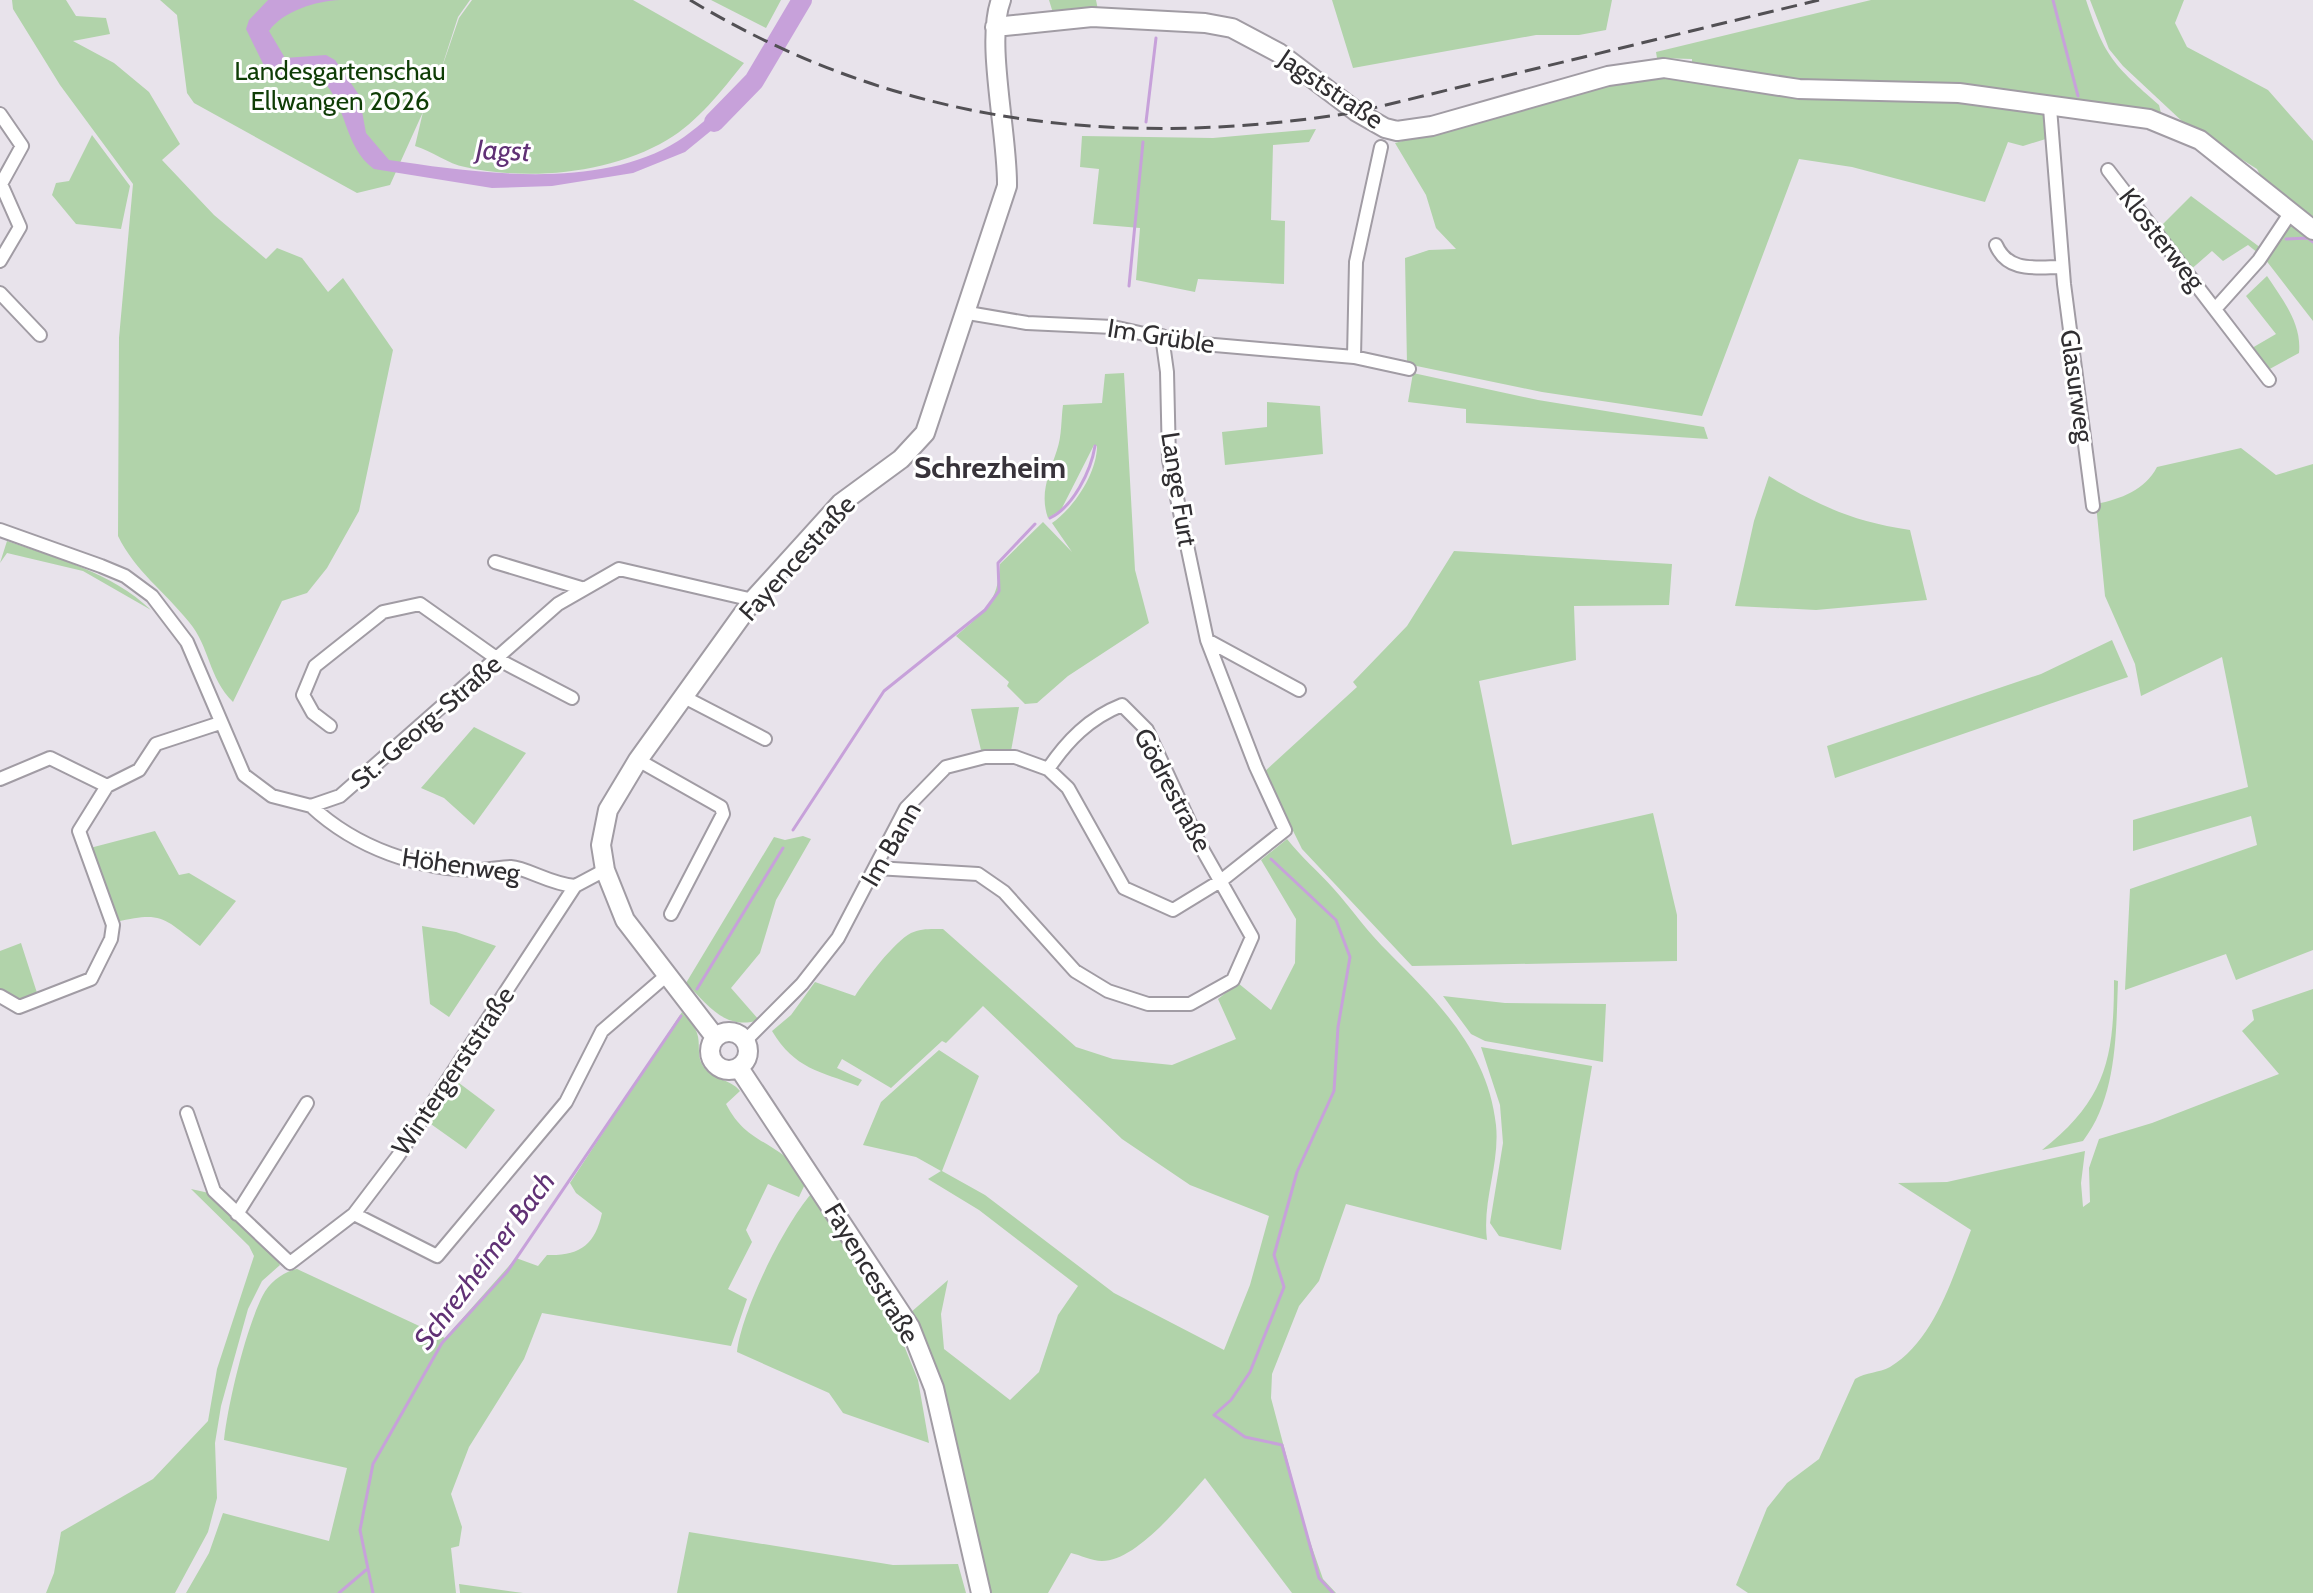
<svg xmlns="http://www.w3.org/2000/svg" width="2313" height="1593" viewBox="0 0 2313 1593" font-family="Cabin,sans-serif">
<rect width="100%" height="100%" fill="#e8e3eb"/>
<path fill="#b1d3aa" d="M12 0H66L76 16 106 18 110 34 73 41 114 63 149 92 180 144 162 160 214 215 266 259 277 248 302 258 328 292 343 278 393 350 359 511 327 568 307 593 282 601 233 702C208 677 210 647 189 622 165 592 135 571 118 536L119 338 133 184 60 85 13 9Z
M160 0H470L458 17 438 79 459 18 472 0H633L744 63C722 90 698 122 667 140 610 174 528 181 465 167 448 164 432 151 415 146L423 112 390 185 357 193 194 103 187 93 177 15Z
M711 0H781L766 28Z
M1049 0H1096L1098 10 1053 13Z
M1332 0H1612L1606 30 1579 35H1536L1353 68Z
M1871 0H2086C2105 58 2114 65 2159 105L2161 113 2158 116 1793 81 1692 65V59L1657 58 1656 52Z
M2090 0H2184L2175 23 2187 47 2268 90 2313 141V225L2265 185 2257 169 2184 123 2123 66 2109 49Z
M1665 77 1828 99 1916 97 1949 102 1951 97 2047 111 2049 138 2023 146 2008 142 1985 202 1852 167 1799 159 1702 416 1542 392 1407 364 1405 258 1429 250 1456 249 1436 228 1426 195 1395 143 1611 84Z
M1316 129 1309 142 1273 145 1271 220 1285 221 1284 284 1198 279 1195 292 1136 280 1140 228 1093 224 1099 169 1080 167 1082 136 1213 138Z
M92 135 130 186 121 229 76 224 52 195 56 183 69 181Z
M2191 196 2261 248 2258 253 2248 245 2223 261 2212 251 2188 272 2156 231Z
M2291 212 2313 230V321L2265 259Z
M2267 276C2283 300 2302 324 2299 353L2266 371 2252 348 2276 334 2246 296Z
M1124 373 1135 570 1149 623 1068 676 1037 703 1025 704 1007 686 1009 682 956 636C985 611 998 603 1000 564L1043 522 1072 552 1052 523C1074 508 1097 473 1097 446L1094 445 1061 510 1048 518C1039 493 1050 472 1057 450 1062 436 1061 419 1063 405L1102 403 1105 374Z
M1413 373 1538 400 1704 427 1708 439 1466 423V409L1408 402Z
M1267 402 1320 406 1323 454 1225 465 1222 432 1267 427Z
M2241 448 2276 475 2313 464V950L2236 980 2226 954 2125 990 2130 889 2257 845 2251 816 2133 851V820L2248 787 2222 657 2141 696 2135 664 2105 596 2096 504C2121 499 2145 490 2157 467Z
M1769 476C1820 506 1851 521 1910 530L1927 600 1816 610 1735 606 1754 521Z
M7 541C58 559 111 572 151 610L83 571 7 553 0 563Z
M1454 551 1672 564 1669 605 1574 606 1576 660 1479 681 1512 845 1653 813 1677 915V961L1412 966 1302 849 1264 772 1357 687 1353 682 1407 626Z
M2112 640 2128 677 1835 778 1827 746 2041 674Z
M1019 707 1011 751 981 750 971 709Z
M474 727 526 753 474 825 444 798 421 788Z
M155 831 179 875 189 873 236 901 200 946C163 918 163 911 116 922L90 848Z
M803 836 811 839 776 900 760 953 731 988 759 1020C725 1031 708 1005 686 983L774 837 785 840Z
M1287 839C1301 857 1318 871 1333 888 1352 909 1368 933 1389 953 1438 1002 1488 1051 1496 1125 1500 1164 1482 1201 1487 1240L1346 1204 1319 1281 1299 1306 1272 1374 1271 1398 1306 1530 1323 1579 1336 1593H1292L1205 1478C1183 1502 1137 1561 1102 1561 1092 1561 1080 1555 1071 1553L1048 1593H987L910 1313 948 1280 941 1314 944 1349 1010 1400 1039 1372 1058 1315 1078 1286 979 1210 928 1179 941 1171 916 1157 863 1145 881 1102 939 1050 979 1076 942 1171 985 1195 1114 1293 1224 1350 1250 1285 1269 1216 1190 1185 1122 1139 983 1006 946 1043 942 1041 891 1088 842 1059 837 1068 862 1080 858 1086C819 1071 795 1069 772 1031L791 1015 815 982 855 996C866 979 894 942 911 933 921 928 933 929 943 929L1076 1047 1113 1059 1172 1065 1236 1039 1218 999 1238 983 1271 1010 1295 963 1296 919 1261 860Z
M422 926 456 932 496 946 449 1017 430 1004Z
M21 943 38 996 20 1003 0 991V951Z
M2114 980 2118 981C2116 1034 2117 1097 2083 1141L2042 1150C2106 1100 2114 1058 2114 980Z
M2313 989V1593H1748L1736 1585 1767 1508 1787 1483 1819 1459 1855 1379C1866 1372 1879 1373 1890 1367 1935 1340 1953 1276 1971 1230L1898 1183 1947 1182 2085 1151 2081 1183 2083 1207 2090 1202 2089 1168 2099 1139 2152 1123 2279 1074 2242 1031 2254 1020 2252 1010Z
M1443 996 1505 1003 1606 1004 1603 1062 1485 1041 1471 1034Z
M682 1012C686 1018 695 1026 697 1033 701 1044 696 1055 703 1066 712 1081 730 1078 740 1091L726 1104C743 1136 759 1137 786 1157 794 1163 800 1174 806 1182L799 1197 768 1184 746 1230 752 1242 728 1289 747 1299 731 1346 542 1313 524 1359 469 1447 451 1494 462 1527 459 1546 451 1548 456 1593H186L209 1553 223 1513 329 1541 347 1468 224 1440C228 1403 246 1328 263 1295 269 1283 284 1271 297 1269L445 1338 516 1258 538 1266 547 1255C580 1256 595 1245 602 1213L576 1193 570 1183Z
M1481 1047 1592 1066 1561 1250 1499 1236 1490 1223 1503 1143 1500 1105Z
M455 1080 495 1110 466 1149 428 1122Z
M191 1189 209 1193 273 1253 280 1265 262 1281 248 1309 221 1406 215 1443 217 1498 208 1532 175 1593H46L54 1573 61 1532 153 1479 208 1421 217 1369 254 1256 249 1246Z
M811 1194 892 1316 918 1380 929 1443 843 1413 829 1393 737 1352C742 1310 783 1227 811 1194Z
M689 1532 893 1565 958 1564 966 1593H677Z
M459 1584 523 1593H460Z"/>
<path fill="#c7a1da" d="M268 0H340C316 1 283 11 269 31L285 58 326 55 335 60 359 95 366 133 389 160C477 173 599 191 678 141 695 130 711 115 726 102L740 107 685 152 633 173 552 186 492 188 374 169C343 146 348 106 322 80H277L269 76 246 29 249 20Z"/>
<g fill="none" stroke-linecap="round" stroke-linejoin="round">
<path stroke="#c7a1da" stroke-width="3" d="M2053 0 2078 96
M1146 122 1156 38
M2286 239 2308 238 2313 242
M1129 286 1143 142
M1050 518C1073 507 1091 471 1095 446
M793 830 884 691 985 610 999 591 998 563 1035 524
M1271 859 1336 920 1350 957 1338 1027 1334 1091 1297 1172 1274 1255 1284 1287 1250 1372 1231 1400 1214 1415 1245 1437 1282 1445 1319 1578 1333 1593
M697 989 783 848
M339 1593 366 1570
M373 1593 360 1530 373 1464 442 1343 507 1272 681 1016"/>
<path stroke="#c7a1da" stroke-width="20" d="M714 122 754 81 802 0"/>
<defs>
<path id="street" d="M2050 108 2064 284 2093 506
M0 114 22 146 1 184 20 227 0 261
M2108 170 2269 380
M1996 245C2008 273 2036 267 2062 267
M0 293 40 335
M2216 308 2259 260 2291 212
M968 313 1027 323 1113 327 1180 342 1354 357 1409 369
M1354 357 1356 262 1381 147
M0 530 101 566 125 576 152 596 187 642 244 775 272 796 311 806 340 796 558 604 619 569 753 600
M495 562 581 588
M1207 640 1299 690
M684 697 765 739
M330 726 313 713 303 695 315 666 383 612 420 604 499 660 572 698
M638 760 721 807 723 814 671 914
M0 779 50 758 107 786
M311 806C356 848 419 870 480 870 490 870 501 867 511 867 527 868 550 884 575 886
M876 868 978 874 1004 892 1075 971 1108 991 1148 1004H1190L1233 980 1252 937 1201 847 1147 730 1122 705C1089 718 1067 741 1048 769
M0 996 19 1007 91 979 111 939 113 925 79 831 107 786 139 770 156 744 220 723
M745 1041 802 984 838 938 906 808 946 767 985 757H1015L1048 769 1068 788 1124 888 1173 910 1222 880 1285 830 1256 767 1207 640 1169 460 1167 372 1162 336
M187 1113 214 1191 290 1263 354 1214 398 1156 575 886 605 870
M237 1214 307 1103
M354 1214 437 1256 566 1102 602 1031 667 975"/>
<path id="secondary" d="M995 27 1092 17 1205 23 1232 28 1279 53 1357 112 1385 128 1397 131 1432 126 1608 76 1664 68 1799 89 1959 93 2149 119 2200 140 2313 230
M710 1051a19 19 0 1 1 38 0a19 19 0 1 1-38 0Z
M715 1037 625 920 605 870 601 845 608 810 638 760 753 600 841 503 901 459 925 433 1007 186C1008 135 985 41 1001 0
M739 1068 910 1327 934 1388 981 1593"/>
</defs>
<use href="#street" stroke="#a19ca4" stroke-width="16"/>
<use href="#secondary" stroke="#a19ca4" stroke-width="22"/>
<use href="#street" stroke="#fff" stroke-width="12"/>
<use href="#secondary" stroke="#fff" stroke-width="18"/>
<path stroke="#525054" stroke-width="3" stroke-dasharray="16 8" stroke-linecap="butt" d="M690 0C900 126 1119 150 1357 112L1819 0"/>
</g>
<g text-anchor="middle" stroke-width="6" stroke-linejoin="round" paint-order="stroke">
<g font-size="26" fill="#0f3d06" stroke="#fff">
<text x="340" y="80">Landesgartenschau<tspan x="340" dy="30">Ellwangen 2026</tspan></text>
</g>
<g font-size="26" fill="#302e31" stroke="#fff">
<text transform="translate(1331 89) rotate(34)" y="9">Jagststraße</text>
<text transform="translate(2162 239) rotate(52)" y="9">Klosterweg</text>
<text transform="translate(1161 336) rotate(9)" y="9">Im Grüble</text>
<text transform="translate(2077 386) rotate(82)" y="9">Glasurweg</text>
<text transform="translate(1179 489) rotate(81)" y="9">Lange Furt</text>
<text transform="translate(797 558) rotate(-48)" y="9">Fayencestraße</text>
<text transform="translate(426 722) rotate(-41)" y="9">St.-Georg-Straße</text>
<text transform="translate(1173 790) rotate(62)" y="9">Gödrestraße</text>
<text transform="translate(891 844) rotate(-60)" y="9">Im Bann</text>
<text transform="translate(461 865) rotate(8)" y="9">Höhenweg</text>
<text transform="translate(453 1071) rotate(-56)" y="9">Wintergerststraße</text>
<text transform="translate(872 1273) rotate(59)" y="9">Fayencestraße</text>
</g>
<g font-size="28" font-style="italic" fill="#603175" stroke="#fff">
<text transform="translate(503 150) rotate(2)" y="10">Jagst</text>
<text transform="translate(484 1260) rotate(-53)" y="10">Schrezheimer Bach</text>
</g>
<g font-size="30" font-weight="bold" fill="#38333a" stroke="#fff">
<text x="990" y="478">Schrezheim</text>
</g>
</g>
</svg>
